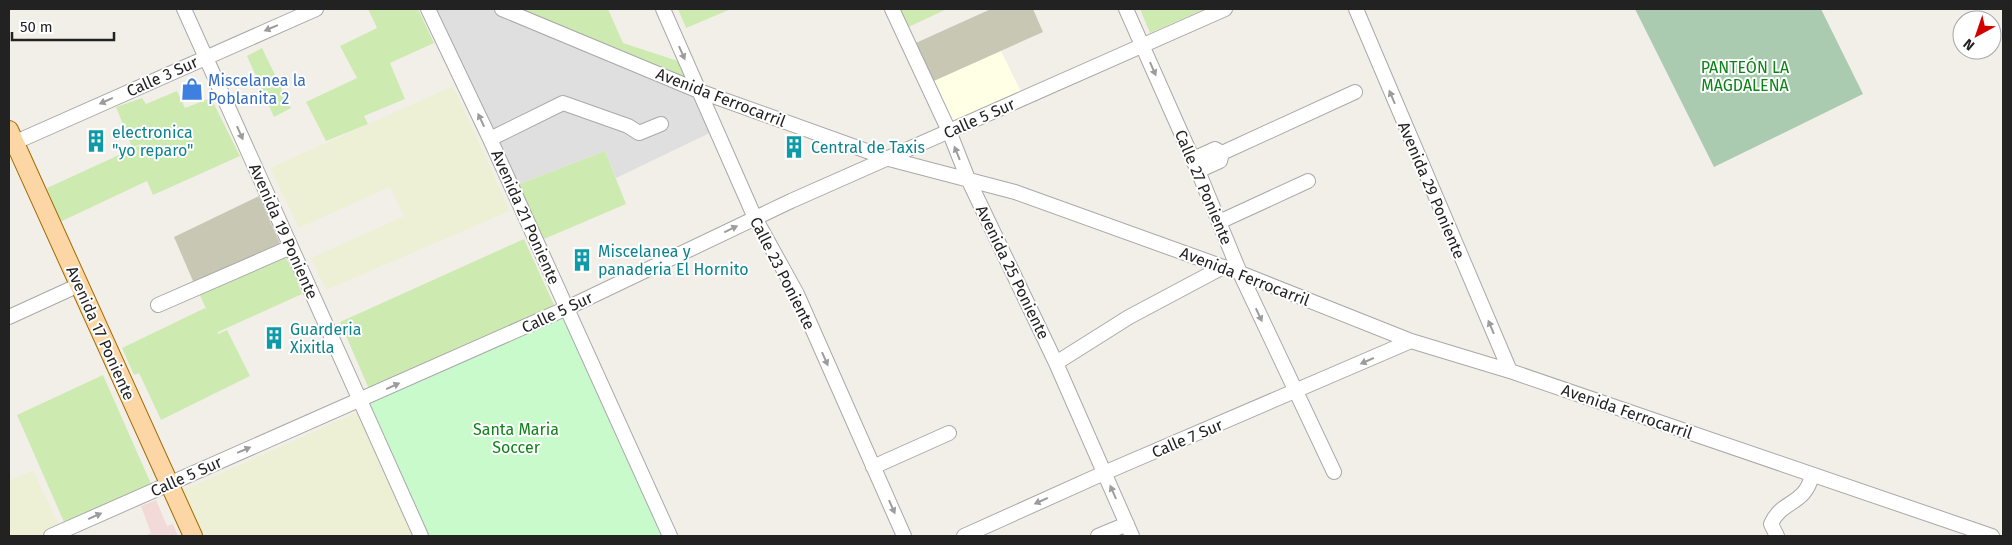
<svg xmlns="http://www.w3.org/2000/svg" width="2012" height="545" viewBox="0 0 2012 545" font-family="'Fira Sans',sans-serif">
<rect width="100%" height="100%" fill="#f2efe9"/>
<path fill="#e0dfdf" d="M428 9H495L699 91 716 130 616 178 605 151 512 187Z"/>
<path fill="#f2dad9" d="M156 500 167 526 173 524 178 536H144L151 533 141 506Z"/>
<path fill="#ffffe5" d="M1001 51 1024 98 949 131 927 84Z"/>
<path fill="#c7c7b4" d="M991 9H1033L1043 32 927 84 909 46Z
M259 196 282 248 196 288 174 237Z"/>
<path fill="#eef0d5" d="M453 86 510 211 326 290 311 258 404 216 390 187 299 228 270 168Z
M358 412 413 536H202L181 491Z
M33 470 60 527 39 536H9V481Z"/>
<path fill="#cdebb0" d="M368 9H418L434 43 390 63 405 99 364 116 368 124 326 141 306 102 357 78 340 46 377 28Z
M516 9H608L623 43 687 64 699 91Z
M678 9H731L686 28Z
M892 9H947L902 30Z
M1140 9H1205L1150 33Z
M262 48 291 108 274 117 247 56Z
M177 91 185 108 211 98 240 156 153 195 147 181 60 222 47 188 145 143 132 147 116 107 142 98 146 104Z
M605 151 626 204 537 242 512 187Z
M524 239 555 307 369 389 340 322Z
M283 252 291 268H292L302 294 218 332V334L227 330 250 376 161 420 139 373 134 375 122 348 205 308 207 311 197 289Z
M103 375 152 486 64 522 17 415Z"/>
<path fill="#aacbaf" d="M1635 9H1821L1863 94 1714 167Z"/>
<path fill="#c8facc" d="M567 308 670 536H421L360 400Z"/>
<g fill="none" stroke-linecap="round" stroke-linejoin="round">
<defs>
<path id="minor" d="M184 9 421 536
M428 9 490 139 670 536
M502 9 699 91 889 159 1015 192 1240 273 1411 341 1510 371 1992 536
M663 9 755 218 797 294 904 536
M892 9 949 131 968 179 1056 363 1132 536
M1126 9 1198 171 1240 273 1334 472
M1356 9 1510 371
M490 139 563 103 628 126 639 133 661 124
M9 145 316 9
M1193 159 1215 149 1222 153
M1198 171 1220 161 1222 153 1355 92
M1219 222 1308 181
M158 305 291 247
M9 317 79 285
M1056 363 1129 317 1223 267
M873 467 949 433
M51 536 567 308 791 201 1225 9
M964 536 1104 473 1411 341
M1098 536 1127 524
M1777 536 1771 524C1782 499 1805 506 1812 475"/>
<path id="major" d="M9 130 193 536"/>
</defs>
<use href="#minor" stroke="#a9a9a9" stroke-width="16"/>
<use href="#major" stroke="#a06b00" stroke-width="20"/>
<use href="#minor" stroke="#fff" stroke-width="14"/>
<use href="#major" stroke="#fcd6a4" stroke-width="18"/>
</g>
<defs><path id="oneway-solid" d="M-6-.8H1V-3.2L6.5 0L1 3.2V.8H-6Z" transform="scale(1.25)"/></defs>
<g fill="#9c9c9c">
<use href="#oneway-solid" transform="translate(271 28) rotate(157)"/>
<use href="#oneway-solid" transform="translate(682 53) rotate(66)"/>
<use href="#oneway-solid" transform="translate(1153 69) rotate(66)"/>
<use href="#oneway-solid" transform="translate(1392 97) rotate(-113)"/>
<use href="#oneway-solid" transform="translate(106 101) rotate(156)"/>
<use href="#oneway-solid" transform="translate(481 120) rotate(-115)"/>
<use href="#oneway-solid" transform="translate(240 133) rotate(66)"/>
<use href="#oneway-solid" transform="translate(957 153) rotate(-112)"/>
<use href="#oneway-solid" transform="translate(731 229) rotate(-26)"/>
<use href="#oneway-solid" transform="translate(1259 315) rotate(65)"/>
<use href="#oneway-solid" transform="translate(1491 327) rotate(-113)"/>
<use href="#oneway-solid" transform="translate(825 359) rotate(66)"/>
<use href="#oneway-solid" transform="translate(1367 361) rotate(156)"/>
<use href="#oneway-solid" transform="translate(393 386) rotate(-24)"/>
<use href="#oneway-solid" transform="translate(244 450) rotate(-23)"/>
<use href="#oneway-solid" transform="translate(1113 492) rotate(-114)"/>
<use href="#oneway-solid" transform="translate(1041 501) rotate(156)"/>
<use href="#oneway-solid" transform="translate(892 507) rotate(66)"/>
<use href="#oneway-solid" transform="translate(95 516) rotate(-24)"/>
</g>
<defs>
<symbol id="shop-bare" viewBox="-9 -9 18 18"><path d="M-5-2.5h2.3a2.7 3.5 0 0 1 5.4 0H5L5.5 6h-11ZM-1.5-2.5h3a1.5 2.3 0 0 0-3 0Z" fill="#3f7fe0" stroke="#fff" stroke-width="2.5" paint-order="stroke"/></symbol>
<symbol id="building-bare" viewBox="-9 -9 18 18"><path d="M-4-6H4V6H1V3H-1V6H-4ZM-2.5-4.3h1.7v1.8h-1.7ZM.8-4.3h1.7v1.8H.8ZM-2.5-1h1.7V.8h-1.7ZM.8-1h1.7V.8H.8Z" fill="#0f9aa8" stroke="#fff" stroke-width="2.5" paint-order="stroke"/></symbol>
</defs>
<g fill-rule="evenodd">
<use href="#shop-bare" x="176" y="73" width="32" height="32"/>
<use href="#building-bare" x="80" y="125" width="32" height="32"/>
<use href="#building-bare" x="778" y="131" width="32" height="32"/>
<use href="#building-bare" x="566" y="244" width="32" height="32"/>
<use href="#building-bare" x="258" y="322" width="32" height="32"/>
</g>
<g text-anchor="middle" stroke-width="4" stroke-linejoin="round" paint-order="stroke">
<g font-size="16" fill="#0c8416" stroke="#fff">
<text x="1745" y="73">PANTEÓN LA<tspan x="1745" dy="18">MAGDALENA</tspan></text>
<text x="516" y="435">Santa Maria<tspan x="516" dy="18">Soccer</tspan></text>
</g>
<g font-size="16" fill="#222" stroke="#fff">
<text transform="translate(162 76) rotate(-24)" y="6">Calle 3 Sur</text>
<text transform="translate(721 97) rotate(21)" y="6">Avenida Ferrocarril</text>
<text transform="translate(979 118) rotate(-24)" y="6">Calle 5 Sur</text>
<text transform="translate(1204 187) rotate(67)" y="6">Calle 27 Poniente</text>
<text transform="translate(1432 190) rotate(67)" y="6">Avenida 29 Poniente</text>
<text transform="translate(526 217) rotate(66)" y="6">Avenida 21 Poniente</text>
<text transform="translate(284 231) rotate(66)" y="6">Avenida 19 Poniente</text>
<text transform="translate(1013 272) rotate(64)" y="6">Avenida 25 Poniente</text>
<text transform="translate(783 273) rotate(63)" y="6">Calle 23 Poniente</text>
<text transform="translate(1245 276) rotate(21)" y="6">Avenida Ferrocarril</text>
<text transform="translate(557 312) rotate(-25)" y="6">Calle 5 Sur</text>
<text transform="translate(101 333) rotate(66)" y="6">Avenida 17 Poniente</text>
<text transform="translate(1627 411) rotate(19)" y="6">Avenida Ferrocarril</text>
<text transform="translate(1187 438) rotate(-23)" y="6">Calle 7 Sur</text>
<text transform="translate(186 476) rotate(-24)" y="6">Calle 5 Sur</text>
</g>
<g font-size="16" fill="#366cbe" stroke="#fff" text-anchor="start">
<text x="208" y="86">Miscelanea la<tspan x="208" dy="18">Poblanita 2</tspan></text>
</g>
<g font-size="16" fill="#0d838f" stroke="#fff" text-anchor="start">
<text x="112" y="138">electronica<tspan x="112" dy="18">"yo reparo"</tspan></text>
<text x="811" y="153">Central de Taxis</text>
<text x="598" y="257">Miscelanea y<tspan x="598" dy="18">panaderia El Hornito</tspan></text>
<text x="290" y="335">Guarderia<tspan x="290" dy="18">Xixitla</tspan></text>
</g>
</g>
<rect width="2012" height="545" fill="none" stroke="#222222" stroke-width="20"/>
<g transform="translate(1977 35) rotate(220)"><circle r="24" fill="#ffffff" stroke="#a7a7a7"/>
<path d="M0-4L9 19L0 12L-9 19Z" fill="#d40000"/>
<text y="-8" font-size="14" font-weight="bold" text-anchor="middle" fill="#222222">N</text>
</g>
<path d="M12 32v8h102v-8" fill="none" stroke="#222222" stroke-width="2.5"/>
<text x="20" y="32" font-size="15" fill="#222222" stroke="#ffffff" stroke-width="4" paint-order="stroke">50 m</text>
</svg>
